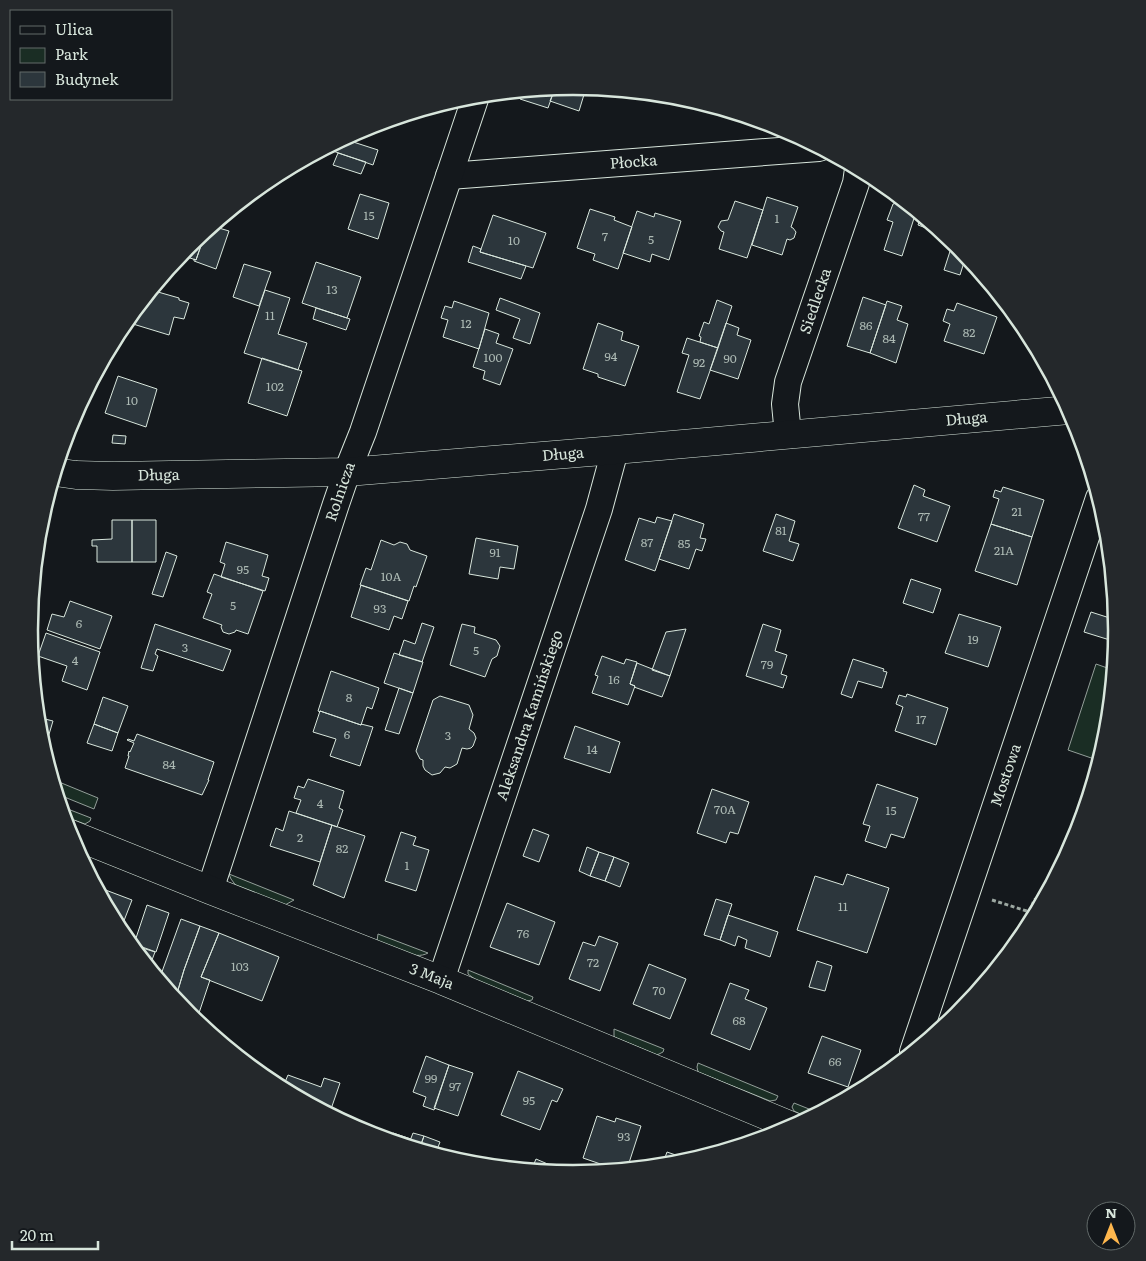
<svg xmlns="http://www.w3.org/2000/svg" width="1146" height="1261" viewBox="0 0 1146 1261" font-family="Literata,serif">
<rect width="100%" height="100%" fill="#14181c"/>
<path fill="#1a2d24" stroke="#939e99" d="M1096 664 1113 670 1107 737 1100 761 1068 750Z
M59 782 98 798 94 809 57 794 56 791Z
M60 806 91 818 90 821 85 824 63 816Z
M229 874 294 900 285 905 237 887 231 879Z
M378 934 428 953C414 961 392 947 377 941Z
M468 970 533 997 532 1000 527 1001 476 980 468 974Z
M614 1029 664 1049 663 1052 657 1055 614 1037Z
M698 1063 778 1096 776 1100 770 1101 698 1072 697 1067Z
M794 1103 819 1113 809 1118 794 1111 792 1107Z"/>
<path fill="#2c363c" stroke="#d8e6dc" d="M573 86 586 88 579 111 550 101 555 88Z
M555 88 548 108 520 99 522 91Z
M344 139 378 150 373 165 333 151 335 144Z
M338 153 366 162 361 174 333 165Z
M360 194 389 203 378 239 348 229Z
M767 197 798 207 791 227 793 228 796 232 794 238 790 240 787 239 782 255 752 245Z
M735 201 763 210 747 258 719 249 724 232 721 231 718 227 721 221 728 220Z
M903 201 916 212 902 256 884 250 893 222 887 220 893 204Z
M590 209 615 217 614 220 632 227 618 269 593 260 595 254 577 248Z
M637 211 654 217 655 213 681 221 669 260 652 254 650 262 623 253Z
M493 215 546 233 533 268 480 252Z
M921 216 935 227 934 231 918 225Z
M212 226 229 231 216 269 194 261V259L196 260 206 231Z
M206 231 196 260 181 255 188 245Z
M953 242 966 256 960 275 944 270Z
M473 246 481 249 480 252 526 266 521 279 468 262Z
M316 262 361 277 347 318 302 303Z
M244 264 271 272 259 306 233 297Z
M151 290 179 298V300L189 303 184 319 174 317 169 335 133 324 139 306 145 298 148 299Z
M265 290 290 298 278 334 307 343 298 370 244 353Z
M863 297 886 305 870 353 847 346Z
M500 298 540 313 530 344 513 338 520 319 496 310Z
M717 300 732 306 718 348 700 342 701 337 699 336 704 322 709 324Z
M454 301 489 313 479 349 443 337 448 320 441 318 445 306 452 308Z
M887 301 902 306 897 320 908 324 896 363 870 353Z
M957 303 997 317 984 354 944 341 950 324 943 321 947 309 954 311Z
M316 308 350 319 346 330 313 319Z
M598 323 623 332 621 340 639 346 625 386 598 377V374L583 369Z
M726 323 739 328 737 335 751 340 738 379 710 370Z
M485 329 499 334 496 343 513 349 500 385 483 379 485 371 473 367Z
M687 338 718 348 700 399 677 392 689 355 682 353Z
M262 358 302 371 287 416 248 403Z
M118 376 157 389 146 427 105 413Z
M113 435 126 436 125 444 112 443Z
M914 485 925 490 923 496 950 506 937 542 898 528Z
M1003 487 1044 500 1032 537 991 524 999 499 993 497 995 490 1001 492Z
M674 514 704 524 700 538 706 539 702 551 696 549 689 569 659 559Z
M776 514 795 521 789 541 799 544 793 561 763 551Z
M657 517 672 521 655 571 625 560 639 518 655 523Z
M112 520H132V562H97V546H92V540L112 539Z
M132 520H156V562H132Z
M991 524 1032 537 1017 585 975 571Z
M476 538 518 546 514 569 500 567 498 579 469 574Z
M381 540 394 545 400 542 407 544 410 550 427 556 416 587 414 586 409 601 360 585 366 568 371 570Z
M226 542 268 555 262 576 269 578 265 591 221 577 225 564 220 562Z
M166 552 177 556 163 597 152 594Z
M214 574 263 591 248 634 236 630 235 632 229 634 223 632 221 627 222 625 203 618 212 594 207 592Z
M911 579 941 589 933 613 903 603Z
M361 585 408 601 402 619 394 616 389 630 351 617Z
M70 601 112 616 100 649 47 630 52 614 64 617Z
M1115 603 1116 620 1109 618Z
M1091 612 1116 620 1117 629 1113 641 1084 632Z
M959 614 1001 627 988 667 945 653Z
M422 623 434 627 422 662 399 655 404 640 415 644Z
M155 624 231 650 223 671 157 649 155 654 158 656 153 671 141 668Z
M462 624 475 627 474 633 496 640 500 646 497 656 492 659 485 677 450 665Z
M763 624 781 630 775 651 787 655 781 674 787 676 783 688 746 676Z
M686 629 670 676 652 670 666 632Z
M46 633 100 652 87 690 62 681 67 666 38 656Z
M394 653 423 662 413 693 384 683Z
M602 656 624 664 626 659 637 662 630 684 635 686 628 705 592 693 598 676 595 675Z
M853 659 884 669 883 671 887 672 882 688 858 681 852 698 841 694Z
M637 663 670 676 662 697 634 687 635 686 630 684Z
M331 671 379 688 372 709 367 707 361 725 320 711V712L318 711Z
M399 688 413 693 399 734 385 730Z
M907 694 948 708 936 745 895 731 903 707 896 704 899 695 906 697Z
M440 696 469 705 473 715 469 729 474 733 476 738 473 746 471 748 467 749 462 748 457 764 450 768 445 767 440 773 432 775 425 770 423 766V760L420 759 416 751 433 700Z
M103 697 128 706 118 733 94 724Z
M320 711 361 725V724L373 727 360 766 330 756 336 739 313 732Z
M37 717 53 721 44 751 39 736Z
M94 724 118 733 112 751 87 743Z
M575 726 620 742 610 773 564 758Z
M137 734 214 762 208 780H209L202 795 125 768 129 756H128L129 751 130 752 134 743 127 740 128 739 134 741Z
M308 779 344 791 339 808 343 810 337 827 296 813 301 800 294 798 298 786 304 788Z
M877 784 918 798 904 838 891 834 886 848 865 841 870 826 863 824Z
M712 789 749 802 738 834 730 832 726 843 697 833Z
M289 811 332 825 320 862 270 846 276 828 283 831Z
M332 825 365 836 344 898 313 885Z
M533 829 549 835 539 862 523 856Z
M401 832 416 837 413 845 429 850 416 891 385 881Z
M587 847 599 852 590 876 579 871Z
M599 852 614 857 605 881 590 876Z
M614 857 629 863 620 887 605 881Z
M847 874 889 888 867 953 797 930 815 876 843 885Z
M95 886 132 900 120 931Z
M716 899 732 904 720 940 704 935Z
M1037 900 1042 901 1029 927 1028 926Z
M507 903 555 922 539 965 490 947Z
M147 905 169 913 156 952 134 944Z
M728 915 778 932 770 957 745 948 747 940 738 936 735 946 720 940Z
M181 919 200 926 184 970 175 1000 159 980Z
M200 926 219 933 201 977 210 980 196 1022 188 1015 175 1000 184 970Z
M219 933 279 957 262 1001 201 977Z
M599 936 618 943 600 991 569 979 583 942 595 946Z
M133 945 155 952 149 968 132 947Z
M817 961 832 966 825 991 809 987Z
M649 964 686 979 670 1019 633 1004Z
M730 983 749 990 745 999 767 1008 750 1050 711 1034Z
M822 1036 861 1050 848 1087 808 1073Z
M426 1056 449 1065 434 1110 423 1106 426 1097 413 1092Z
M449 1065 473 1073 458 1116 434 1108Z
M518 1071 563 1089 557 1102 552 1100 540 1130 501 1115Z
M288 1075 321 1087 324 1078 340 1083 330 1112 319 1109 282 1089Z
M597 1116 615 1122 616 1118 641 1126 627 1169 618 1170 583 1158Z
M393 1133 411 1139 408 1146 390 1141Z
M413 1133 424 1136 419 1150 408 1146Z
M424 1136 440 1142 435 1155 419 1150Z
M667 1152 690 1160V1161L679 1164 662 1166Z
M536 1159 550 1165 547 1172 531 1171Z"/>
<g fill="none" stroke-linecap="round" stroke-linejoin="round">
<defs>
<g id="street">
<path id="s1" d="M449 176 819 148"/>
<path id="s2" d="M788 435 785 404 788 382 856 183 858 169"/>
<path id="s3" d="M210 890 336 504 347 472 363 432 476 96"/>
<path id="s4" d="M441 980 599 509 615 450"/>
<path id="s5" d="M913 1052 1099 498"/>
</g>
<g id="secondary">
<path id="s6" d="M55 472 76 475 113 476 347 472 615 450 1069 410"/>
<path id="s7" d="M68 833 210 890 441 980 794 1127"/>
</g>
</defs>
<use href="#street" stroke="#d8e6dc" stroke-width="28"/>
<use href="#secondary" stroke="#d8e6dc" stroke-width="29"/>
<path stroke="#9da8a2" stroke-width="3" stroke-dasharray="4 2.5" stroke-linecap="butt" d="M992 900 1033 913
M1030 912 1034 900 1047 893"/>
<use href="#street" stroke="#14181c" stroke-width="26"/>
<use href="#secondary" stroke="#14181c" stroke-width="28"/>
</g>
<g text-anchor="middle" stroke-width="4" stroke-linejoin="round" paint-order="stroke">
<g font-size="12" fill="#adbab4">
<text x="369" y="220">15</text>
<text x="777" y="223">1</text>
<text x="605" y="241">7</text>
<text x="651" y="244">5</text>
<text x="514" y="245">10</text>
<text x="332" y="294">13</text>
<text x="270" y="320">11</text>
<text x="466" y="328">12</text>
<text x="866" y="330">86</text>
<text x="969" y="337">82</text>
<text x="889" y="343">84</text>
<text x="611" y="361">94</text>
<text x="493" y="362">100</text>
<text x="730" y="363">90</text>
<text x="699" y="367">92</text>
<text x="275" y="391">102</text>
<text x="132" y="405">10</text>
<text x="1017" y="516">21</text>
<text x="924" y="521">77</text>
<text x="781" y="535">81</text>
<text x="647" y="547">87</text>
<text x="684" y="548">85</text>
<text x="1004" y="555">21A</text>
<text x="495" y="557">91</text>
<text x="243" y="574">95</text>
<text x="391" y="581">10A</text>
<text x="233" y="610">5</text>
<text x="380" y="613">93</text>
<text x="79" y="628">6</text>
<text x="973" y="644">19</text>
<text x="185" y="652">3</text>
<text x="476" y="655">5</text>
<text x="75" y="665">4</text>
<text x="767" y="669">79</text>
<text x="614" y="684">16</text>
<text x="349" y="702">8</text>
<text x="921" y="724">17</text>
<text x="347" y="739">6</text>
<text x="448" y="740">3</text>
<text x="592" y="754">14</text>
<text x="169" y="769">84</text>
<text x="320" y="808">4</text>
<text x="725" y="814">70A</text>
<text x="891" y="815">15</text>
<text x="300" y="842">2</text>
<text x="342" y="853">82</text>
<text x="407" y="870">1</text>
<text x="843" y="911">11</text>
<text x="523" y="938">76</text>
<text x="593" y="967">72</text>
<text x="240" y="971">103</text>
<text x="659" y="995">70</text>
<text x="739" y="1025">68</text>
<text x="835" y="1066">66</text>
<text x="431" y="1083">99</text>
<text x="455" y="1091">97</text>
<text x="529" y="1105">95</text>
<text x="624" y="1141">93</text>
</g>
<g font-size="15" fill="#d8e6dc" stroke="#14181c">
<text dy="5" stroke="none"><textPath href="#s1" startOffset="185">Płocka</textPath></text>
<text dy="5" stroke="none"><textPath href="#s2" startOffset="139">Siedlecka</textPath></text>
<text dy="5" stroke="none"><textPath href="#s6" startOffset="914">Długa</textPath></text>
<text dy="5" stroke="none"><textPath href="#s6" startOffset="509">Długa</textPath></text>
<text dy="5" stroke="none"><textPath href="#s6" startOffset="104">Długa</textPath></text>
<text dy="5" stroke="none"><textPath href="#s3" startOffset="419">Rolnicza</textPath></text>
<text dy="5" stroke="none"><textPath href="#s4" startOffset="279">Aleksandra Kamińskiego</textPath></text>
<text dy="5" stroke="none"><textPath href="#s5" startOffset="292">Mostowa</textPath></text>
<text dy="5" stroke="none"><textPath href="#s7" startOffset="391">3 Maja</textPath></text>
</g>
</g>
<path d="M0 0H1146V1261H0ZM38 630a535 535 0 1 1 1070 0a535 535 0 1 1-1070 0Z" fill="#24282b" fill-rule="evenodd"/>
<path fill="none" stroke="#d8e6dc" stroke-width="2.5" d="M38 630a535 535 0 1 1 1070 0a535 535 0 1 1-1070 0Z"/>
<rect x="10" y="10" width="162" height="90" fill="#14181c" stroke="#626a69"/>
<rect x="20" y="26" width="25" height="8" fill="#14181c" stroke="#626a69"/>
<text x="55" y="35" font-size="15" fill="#d8e6dc">Ulica</text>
<rect x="20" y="48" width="25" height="15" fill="#1a2d24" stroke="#626a69"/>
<text x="55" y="60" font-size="15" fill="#d8e6dc">Park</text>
<rect x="20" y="72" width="25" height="15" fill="#2c363c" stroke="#626a69"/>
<text x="55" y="85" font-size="15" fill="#d8e6dc">Budynek</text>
<g transform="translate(1111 1226)"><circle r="24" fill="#14181c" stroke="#626a69"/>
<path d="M0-4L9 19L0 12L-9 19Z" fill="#ffb74d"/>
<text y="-8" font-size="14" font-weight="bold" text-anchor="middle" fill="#d8e6dc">N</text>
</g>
<path d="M12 1241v8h86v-8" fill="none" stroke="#d8e6dc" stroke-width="2.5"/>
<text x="20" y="1241" font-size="15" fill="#d8e6dc" stroke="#14181c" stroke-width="4" paint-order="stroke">20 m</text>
</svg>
